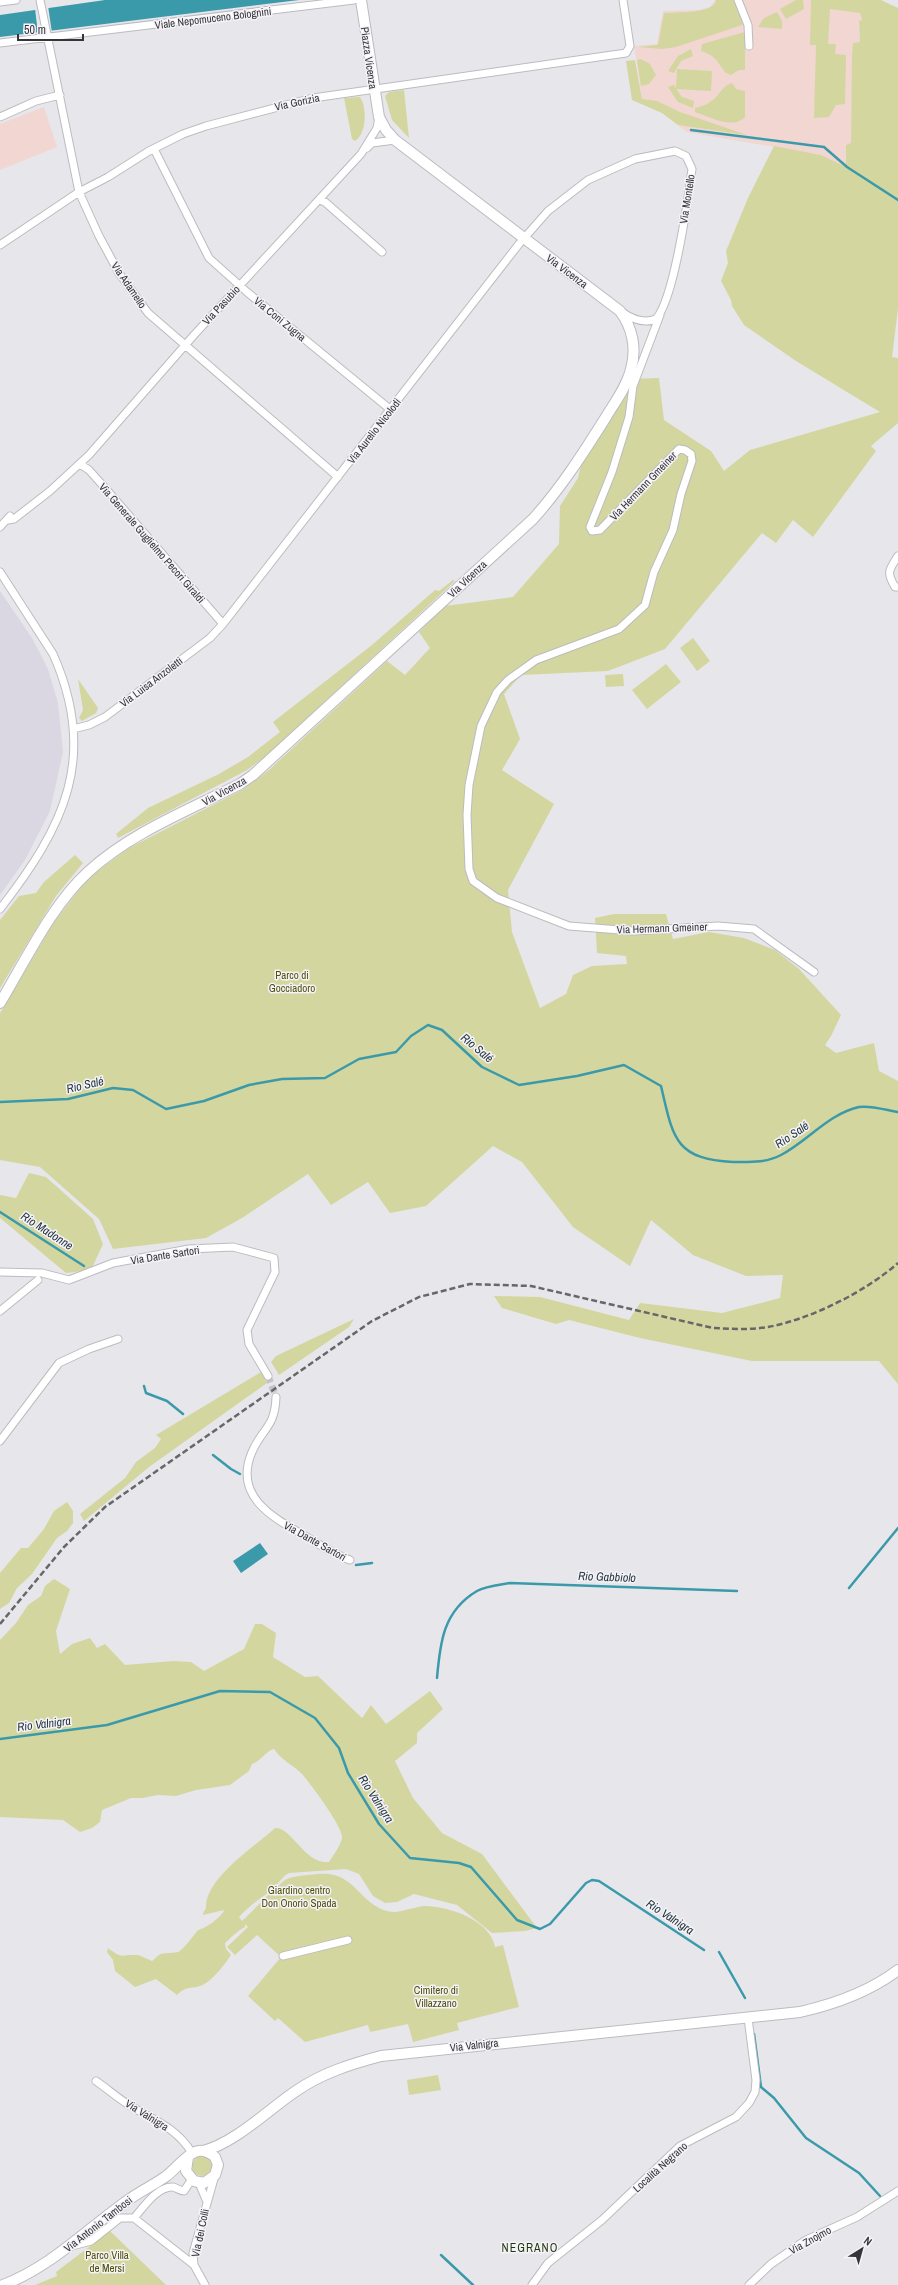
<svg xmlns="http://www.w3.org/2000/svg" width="898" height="2285" viewBox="0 0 898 2285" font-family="'Archivo Narrow',sans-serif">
<rect width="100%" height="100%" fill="#e7e6eb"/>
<path fill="#dad7e3" d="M0 591 32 638 48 669 58 703 63 752 50 811 25 860 0 895Z"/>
<path fill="#f1d6d2" d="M715 0H856L862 21H859L860 42 853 43 851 143 846 168 821 155 687 132 662 113 643 104 634 46 657 44 663 11 699 10 710 7Z
M44 107 57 147 0 170V124Z"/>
<path fill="#d4d69f" d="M716 0H736L744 20 742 25 676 47 662 49 638 47 658 45 664 13C676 12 715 14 716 0Z
M796 0H803L804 9 786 19 780 9Z
M811 0H881L898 8V309L892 357 898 358V423L871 446 876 451 813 537 793 520 776 543 762 533 665 649 608 671 521 675 504 694 520 739 502 770 554 804 508 890 512 932 540 1008 566 994 573 975 592 966 627 964 626 956 597 953 595 918 614 914H666L673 939 709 932 744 938 775 950 799 969 841 1015 831 1036 825 1045 836 1053 874 1043 879 1071 898 1081V1384L879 1361H752L640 1338 569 1320 556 1324 502 1308 494 1296 540 1297 629 1320 640 1303 722 1313 780 1298 783 1275 746 1276 693 1255 651 1220 630 1266 573 1227 522 1162 493 1146 426 1206 390 1213 368 1182 331 1205 308 1174 242 1218 206 1238 113 1249 99 1219 40 1167 0 1160V1013L54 922 89 877 129 848 244 789 269 770 387 661 405 675 430 648 419 632 445 606 513 597 559 544 560 506 578 478 582 461 630 379 659 378 664 420 711 451 724 471 750 450 880 412 796 361 744 325 732 306 731 300 721 281 728 263 726 251 748 198 774 146 821 155 846 167V145L851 143 852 55 853 43 860 42 859 21 862 20 860 13 830 9 828 44H836L835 54 846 55 845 104 836 105 829 117 814 118 816 45H810Z
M777 12 782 21V29L758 27 764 18Z
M745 32V70H739L731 75C719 72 722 57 701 51L702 44Z
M691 49 693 56 681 61 674 73 668 71 678 56Z
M641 59 650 64 656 75 649 84 641 86 637 60Z
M635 60 642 99 657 101 680 112 747 135 678 125 662 113 632 100 626 61Z
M677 69 712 71 711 91 676 89 682 97 694 101 693 108 678 102 668 87 674 85 676 88Z
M732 83 736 89 745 91V117C733 130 710 117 695 112V108C720 103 718 87 732 83Z
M404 90 409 138 392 120 385 96 389 92Z
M360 97C367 107 367 134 355 141L352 139 344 98Z
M453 580 455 581 265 757 247 770 118 838 116 834 148 808 219 774 248 757 280 732 273 722 372 645 435 590 439 591Z
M693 638 710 661 697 671 680 648Z
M666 664 681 682 647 709 632 690Z
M623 674 624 686 606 687 605 675Z
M78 679 98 708 96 713 82 721 79 718 83 710Z
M75 855 83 863 56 896 0 988V920L19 896 36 893 44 882Z
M29 1173 46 1177 93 1219 103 1244 91 1270 66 1273 0 1218V1195L16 1198Z
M354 1319 349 1327 279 1375 271 1362 276 1356Z
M261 1372 267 1383 149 1467 84 1521 80 1514 125 1478 136 1462 155 1448 161 1439 156 1435Z
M67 1502 73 1511V1523L67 1531 57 1538 32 1574 17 1588 9 1603 0 1609V1573L21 1548H28L44 1529 54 1511Z
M54 1579 70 1589 56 1631 60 1654 72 1644 90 1638 97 1648 105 1644 125 1665 173 1661 191 1662 204 1671 244 1649 255 1624H262L276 1633 273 1657 305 1677 318 1676 362 1718 371 1705 386 1724 430 1691 443 1709 417 1733V1743L395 1761 413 1798 442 1833 482 1854 537 1928 525 1931 492 1933 457 1905 414 1894 397 1902 385 1903 373 1896 359 1874 346 1869 289 1873C280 1878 276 1888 268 1893 259 1899 247 1908 239 1917L242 1921C251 1913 278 1884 287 1879 294 1876 308 1875 317 1874 355 1870 358 1903 387 1911 398 1915 414 1906 426 1906 450 1907 490 1920 495 1947L503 1945 519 2007 457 2023 459 2030 413 2042 408 2024 370 2032 368 2025 305 2042 278 2018 275 2021 248 1996 281 1957 257 1935 235 1955 227 1947 248 1927 245 1924V1927C237 1931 232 1937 225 1943L226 1949 231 1955C225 1964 211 1983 200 1986 190 1989 186 1986 177 1995L156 1979 135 1987 115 1971 113 1960 107 1952 108 1948C124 1960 119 1954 137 1955 142 1956 147 1959 152 1961 155 1959 156 1957 159 1955 162 1952 176 1954 180 1951 187 1945 192 1937 198 1930 205 1929 223 1916 224 1910L203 1915C203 1911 206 1910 206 1907 206 1878 254 1847 275 1828 291 1826 305 1865 329 1862 333 1856 341 1845 342 1838 344 1828 309 1782 302 1774 293 1765 281 1760 274 1749 267 1750 261 1761 252 1764L249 1771 230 1785 196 1790 176 1796 158 1795 142 1798H131L102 1810 100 1822 92 1828 80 1832 63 1820 0 1817V1640L16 1623 28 1605 41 1596 45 1586Z
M438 2075 441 2090 409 2095 407 2080Z
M192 2166a10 10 0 1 1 20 0a10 10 0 1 1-20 0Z
M110 2231 166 2285H35L57 2276 56 2272Z"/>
<path fill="#3b9aaa" d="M105 0H299L0 37V15Z
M260 1543 268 1554 241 1573 233 1561Z"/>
<path fill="#e7e6eb" d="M48 6 52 33 38 34 35 8Z"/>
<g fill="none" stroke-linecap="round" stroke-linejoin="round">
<path stroke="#3b9aaa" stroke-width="2.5" d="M691 130 824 147 847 167 898 200
M0 1102 68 1099 113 1088 133 1090 166 1109 204 1101 249 1085 282 1079 325 1078 359 1059 396 1052 411 1036 428 1025 442 1030 482 1067 519 1085 577 1076 624 1065 661 1086C673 1137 674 1159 733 1162 750 1162 766 1163 781 1155 808 1141 828 1114 859 1107 870 1105 886 1110 898 1112
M0 1212 84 1266
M144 1386 146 1393 167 1401 183 1414
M213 1455 231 1469 240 1474
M356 1565 372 1563
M849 1588 898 1528
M437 1678C440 1643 443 1611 477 1591 486 1586 499 1585 510 1583L737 1591
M0 1739 107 1725 220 1691 270 1692 315 1718 339 1748 348 1773 379 1824 410 1858 459 1863 471 1867 517 1920 540 1929 550 1924 586 1883 592 1880 599 1881 704 1950
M719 1952 745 1998
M754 2034 761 2087 774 2098 806 2138 859 2173 880 2196
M441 2255 473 2285"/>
<path stroke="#c4c3c7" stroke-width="7" stroke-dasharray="7 3.5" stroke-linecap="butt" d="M268 1376 276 1397"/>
<defs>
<path id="street" d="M40 0 79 192 99 236 119 273 148 313 338 477
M738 0 748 25 749 46
M0 2 16 0
M0 43 354 0
M0 117 36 101 60 95
M367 148 372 143 395 140
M154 149 209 258 247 292 391 410
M319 200 325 202 382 252
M0 245 79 192 108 177 149 151 183 134 206 126 313 98 626 53 630 46 623 0
M660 315 633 386 629 417 612 472 590 527 592 531 600 530 679 449 685 450 691 454 692 461 681 494 673 530 654 572 645 605 619 629 536 660 508 680 497 692 481 726 469 785 467 815 469 869 473 881 497 898 569 926 633 931 718 926 754 929 814 972
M80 464 89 470 106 489 223 624
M8 520 14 519 50 491 89 455 194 335 361 154 377 128 379 117
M0 527 10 516
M898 556C889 570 886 572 895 587H898
M0 572 53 654C99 757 64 827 0 909
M73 729 89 725 105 717 210 638 223 624 519 244 548 211 588 180 635 159 675 151 686 156 692 169C688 199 674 299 656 319 644 324 632 319 622 312
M0 1272 42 1273 69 1280 113 1263 189 1249 233 1247 274 1258 275 1272 247 1330 249 1344 268 1376
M0 1311 38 1280
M276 1397C275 1428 262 1428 252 1452 233 1496 272 1517 305 1536 320 1545 334 1554 350 1560
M0 1441 59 1363 89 1349 118 1339
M283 1956 348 1940
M96 2081C109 2090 121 2101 134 2108 157 2121 178 2130 192 2153
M199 2183 207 2202
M134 2218C143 2208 157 2186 173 2187 177 2188 180 2191 184 2191L192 2179
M72 2246 91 2241 120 2218H134L194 2265
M205 2285 194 2265 193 2253 215 2175
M532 2285 548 2263 602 2220 680 2146 736 2117 749 2103 755 2092 756 2080 748 2018
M749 2285 771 2264 806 2240 857 2217 898 2191"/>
<path id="secondary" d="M0 1003C26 960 51 906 88 872 130 833 189 810 240 784L253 775 533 519C561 488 584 452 606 417 615 402 627 386 631 369 637 348 632 327 620 311L395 140 386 130 379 117 361 0
M203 2151C235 2143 269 2109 296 2091 322 2073 351 2064 381 2056L800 2012C835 2004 869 1992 898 1970
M3 2285C50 2267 84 2232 124 2203 137 2193 152 2186 165 2177 174 2171 186 2155 195 2152 202 2149 209 2152 215 2157L218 2165 215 2175 204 2183 194 2181 186 2171 188 2157"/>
</defs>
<use href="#street" stroke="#bcbbc0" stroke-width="9"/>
<use href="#secondary" stroke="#bcbbc0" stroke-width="12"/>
<use href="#street" stroke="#fff" stroke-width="7"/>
<use href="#secondary" stroke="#fff" stroke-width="10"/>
<path stroke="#67676a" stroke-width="2.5" stroke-dasharray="6 3" stroke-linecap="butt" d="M0 1624 64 1547 105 1507 372 1321 419 1297 470 1284 531 1286 713 1328C731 1329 750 1330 768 1327 811 1319 865 1292 898 1263"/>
</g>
<g text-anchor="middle" stroke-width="3" stroke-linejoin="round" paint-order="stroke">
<g font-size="11" fill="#363638" stroke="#f5f3f9">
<text transform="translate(213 18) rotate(-7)" y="4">Viale Nepomuceno Bolognini</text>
<text transform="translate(369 58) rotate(82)" y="4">Piazza Vicenza</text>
<text transform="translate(297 102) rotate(-12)" y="4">Via Gorizia</text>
<text transform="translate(687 199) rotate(-81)" y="4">Via Montello</text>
<text transform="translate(567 271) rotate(37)" y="4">Via Vicenza</text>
<text transform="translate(129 285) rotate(56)" y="4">Via Adamello</text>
<text transform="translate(221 305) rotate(-47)" y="4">Via Pasubio</text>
<text transform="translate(280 319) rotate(39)" y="4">Via Coni Zugna</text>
<text transform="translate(374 431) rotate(-52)" y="4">Via Aurelio Nicolodi</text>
<text transform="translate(643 486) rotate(-46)" y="4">Via Hermann Gmeiner</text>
<text transform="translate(152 543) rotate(49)" y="4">Via Generale Guglielmo Pecori Giraldi</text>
<text transform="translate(467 579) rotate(-43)" y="4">Via Vicenza</text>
<text transform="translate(151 682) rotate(-37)" y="4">Via Luisa Anzoletti</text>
<text transform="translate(224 791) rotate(-29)" y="4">Via Vicenza</text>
<text transform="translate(662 928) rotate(-2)" y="4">Via Hermann Gmeiner</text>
<text transform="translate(165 1255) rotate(-9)" y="4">Via Dante Sartori</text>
<text transform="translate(315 1541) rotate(29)" y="4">Via Dante Sartori</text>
<text transform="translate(474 2045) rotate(-6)" y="4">Via Valnigra</text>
<text transform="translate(147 2115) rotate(32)" y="4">Via Valnigra</text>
<text transform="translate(660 2167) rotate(-42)" y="4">Località Negrano</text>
<text transform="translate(98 2224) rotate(-38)" y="4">Via Antonio Tambosi</text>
<text transform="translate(200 2233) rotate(-78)" y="4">Via dei Colli</text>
<text transform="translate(810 2240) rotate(-29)" y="4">Via Znojmo</text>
</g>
<g font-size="11" fill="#4f4f09" stroke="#f5f3f9">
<text x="292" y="979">Parco di<tspan x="292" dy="13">Gocciadoro</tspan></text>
<text x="299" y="1894">Giardino centro<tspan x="299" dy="13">Don Onorio Spada</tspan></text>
<text x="436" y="1994">Cimitero di<tspan x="436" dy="13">Villazzano</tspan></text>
<text x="107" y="2259">Parco Villa<tspan x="107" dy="13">de Mersi</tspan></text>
</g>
<g font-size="12" font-style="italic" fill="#1f3439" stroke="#f5f3f9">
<text transform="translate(477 1048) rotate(40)" y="4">Rio Salé</text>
<text transform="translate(85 1085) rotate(-13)" y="4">Rio Salé</text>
<text transform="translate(792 1135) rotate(-34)" y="4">Rio Salé</text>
<text transform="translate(47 1231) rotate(33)" y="4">Rio Madonne</text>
<text transform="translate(607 1577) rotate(2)" y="4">Rio Gabbiolo</text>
<text transform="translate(44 1724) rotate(-7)" y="4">Rio Valnigra</text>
<text transform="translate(376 1799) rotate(57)" y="4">Rio Valnigra</text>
<text transform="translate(670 1917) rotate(33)" y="4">Rio Valnigra</text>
</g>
<g font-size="12" letter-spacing="1" fill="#1e3908" stroke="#f5f3f9">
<text x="530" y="2252">NEGRANO</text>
</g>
</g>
<g transform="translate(862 2249) rotate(37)" stroke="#f5f3f9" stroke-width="3" paint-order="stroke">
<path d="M0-3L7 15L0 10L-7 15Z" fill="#363638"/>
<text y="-6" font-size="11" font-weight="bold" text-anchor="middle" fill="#363638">N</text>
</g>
<path d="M18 34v6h65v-6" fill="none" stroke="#363638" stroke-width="2"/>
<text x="24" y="34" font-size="12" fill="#363638" stroke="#f5f3f9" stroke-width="3" paint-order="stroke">50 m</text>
</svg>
